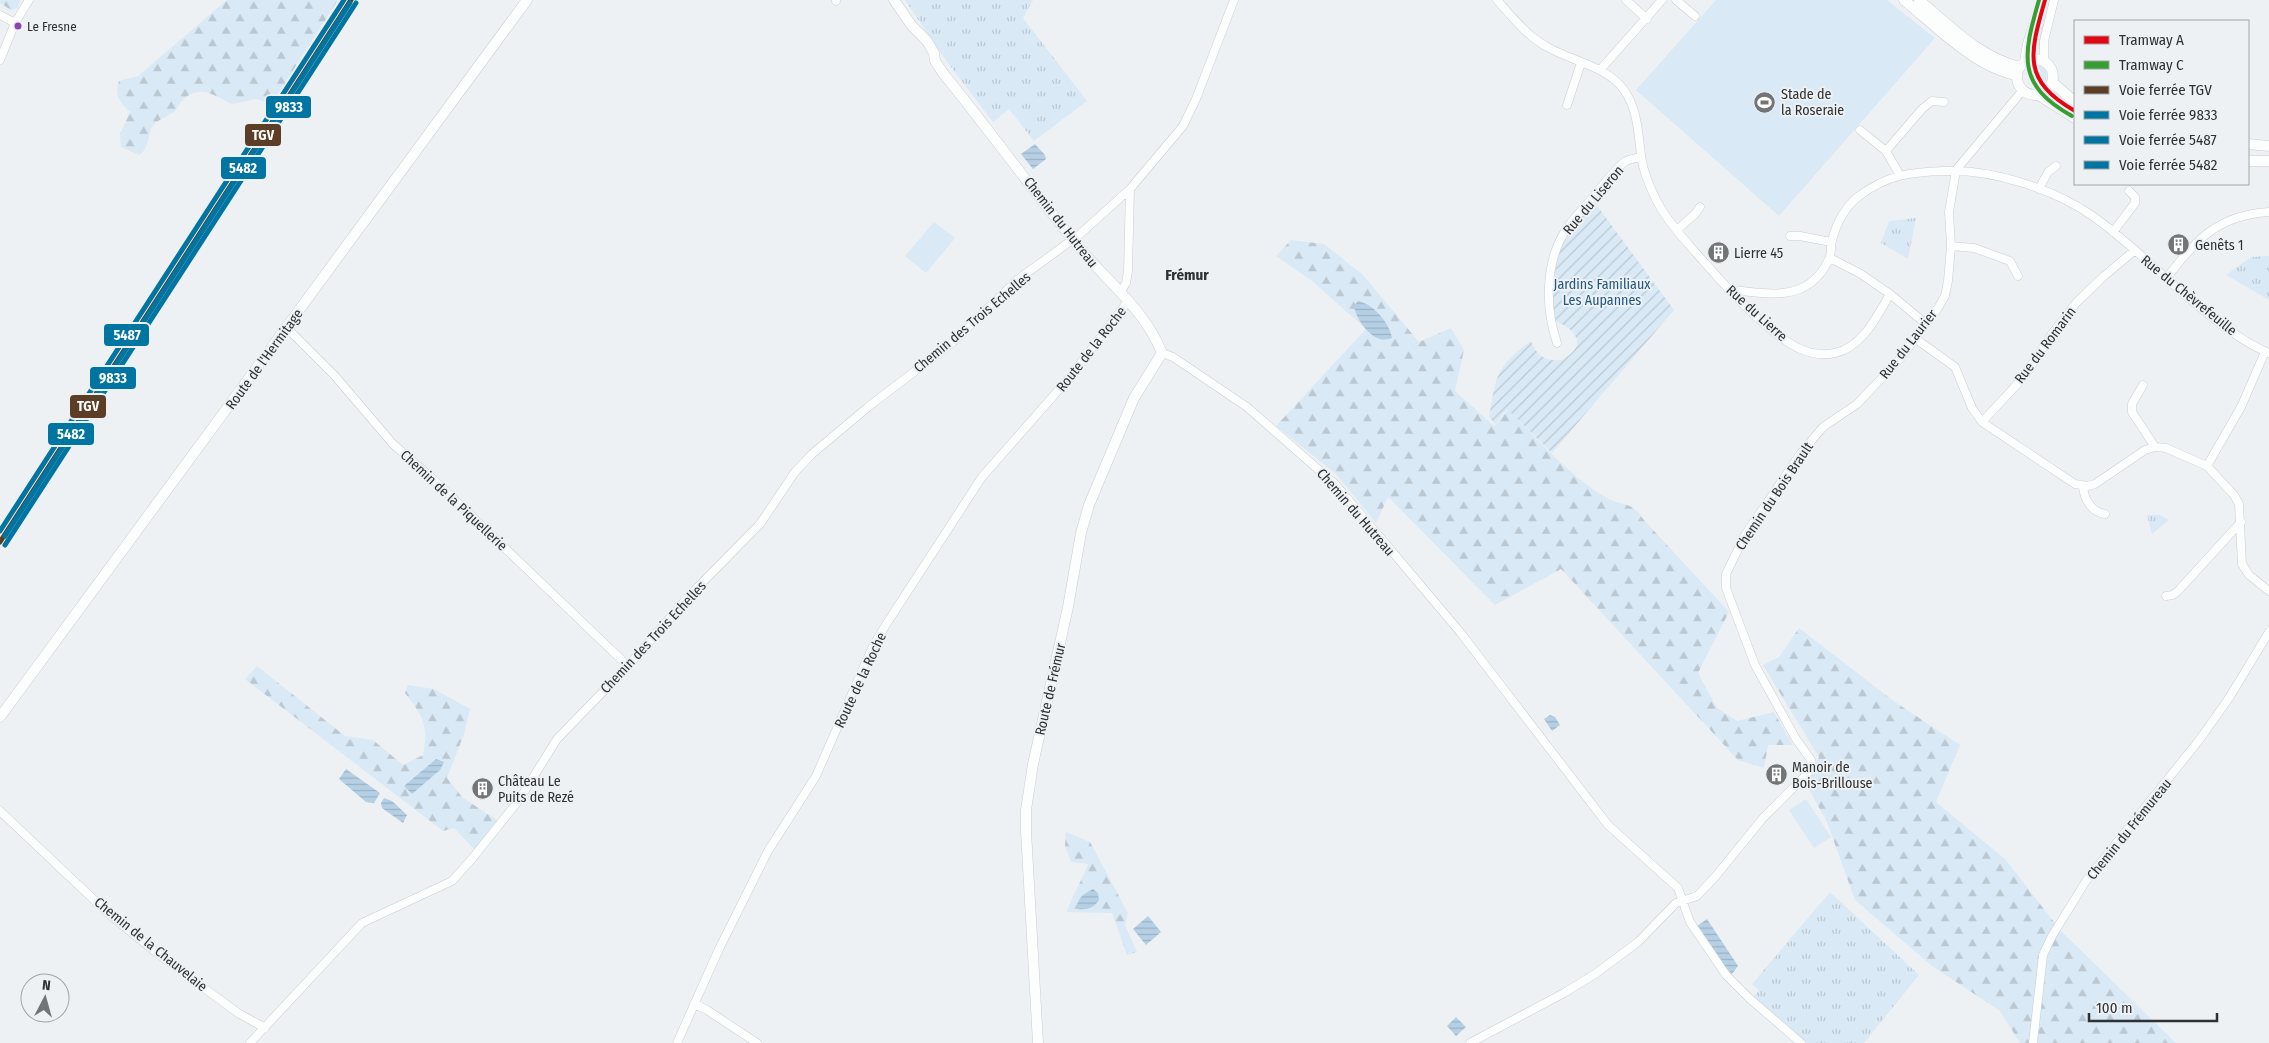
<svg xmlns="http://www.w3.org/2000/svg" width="2269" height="1043" viewBox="0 0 2269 1043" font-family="'Fira Sans Condensed',sans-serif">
<defs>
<pattern id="grass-tufts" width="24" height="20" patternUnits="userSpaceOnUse" patternTransform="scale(1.25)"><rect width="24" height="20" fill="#d9e9f5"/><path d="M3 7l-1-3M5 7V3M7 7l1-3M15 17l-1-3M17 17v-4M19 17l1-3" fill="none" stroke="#bbc8d2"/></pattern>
<pattern id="forest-firs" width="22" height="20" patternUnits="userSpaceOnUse" patternTransform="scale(1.25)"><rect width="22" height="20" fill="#d9e9f5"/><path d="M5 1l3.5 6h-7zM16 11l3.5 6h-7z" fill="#bbc8d2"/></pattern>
<pattern id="garden-furrows" width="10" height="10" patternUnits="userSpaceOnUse" patternTransform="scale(1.25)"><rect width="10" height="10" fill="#d9e9f5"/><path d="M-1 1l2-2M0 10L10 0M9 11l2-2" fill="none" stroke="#bbc8d2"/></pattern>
<pattern id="water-rules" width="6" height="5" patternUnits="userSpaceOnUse" patternTransform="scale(1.25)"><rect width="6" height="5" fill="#b5cfe4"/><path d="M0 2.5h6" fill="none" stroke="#9cb2c4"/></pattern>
</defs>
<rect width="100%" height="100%" fill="#eef1f3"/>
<path fill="url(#grass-tufts)" d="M905 0H1033L1023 18 1087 101 1034 141 1009 109 993 122 942 55Z
M2043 0H2052L2039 49H2030Z
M2031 65H2039L2046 71V80L2040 87 2032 74Z
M2056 94 2075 106V112L2052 98Z
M1916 218 1908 259 1881 243 1889 221Z
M2269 256V300L2226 275 2251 257Z
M2147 515H2160L2169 520 2152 534Z
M1830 892 1919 975 1864 1043H1807L1768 1011 1754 996 1759 990 1752 984Z"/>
<path fill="url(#forest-firs)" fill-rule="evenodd" d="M0 0H20L18 8 11 10 0 3Z
M227 0H338L272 104 256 99 232 104C218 98 203 85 188 96 182 99 179 106 175 111 168 117 157 119 152 127 147 137 150 148 139 155L121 147 120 134 130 112C120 102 114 96 119 81L138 76Z
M1291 240 1324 244 1363 275 1419 342 1451 328 1464 350 1455 391 1494 426 1508 410C1539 440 1568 475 1605 497 1622 507 1631 500 1643 519L1729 612 1698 673 1717 708 1737 721 1774 712 1793 745H1768L1764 768 1738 760 1561 569 1495 605 1388 497 1376 523 1336 474 1276 426 1366 329 1312 281 1276 256Z
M1799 628 1895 702 1960 745 1936 802 2005 859 2061 931 2176 1043H2020L2000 1011 1932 966 1855 900 1827 822 1806 784 1819 757 1763 665 1779 657Z
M257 666 345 736 373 740 403 765 423 755C429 726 423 716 405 693L408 685 434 689 470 709 464 734 447 778 462 797 498 821 475 850 454 828 443 831 245 679ZM436 759 440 770 412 793 404 786Z
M1066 832 1090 842 1128 913 1125 925 1137 952 1127 955 1112 913 1067 912C1072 895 1082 881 1088 864L1071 862 1065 846Z"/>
<path fill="url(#garden-furrows)" d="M1595 203 1674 310 1552 453 1507 409 1495 424 1489 417C1496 376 1496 366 1531 341 1536 356 1547 362 1562 360 1590 344 1575 329 1553 320 1553 267 1554 240 1595 203Z"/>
<path fill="#d9e9f5" d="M1716 0H1887L1935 38 1779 216 1636 90Z
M934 222 955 238 926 273 905 256Z
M1806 799 1831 837 1814 848 1789 810Z"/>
<path fill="url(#water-rules)" d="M1035 144 1045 155 1046 159 1033 169 1021 154Z
M1358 301C1374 304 1390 324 1392 338 1389 339 1383 340 1380 339 1367 335 1356 318 1354 306Z
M1550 715 1555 717 1560 725 1552 731 1544 719Z
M436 759 444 762 440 770 412 794 404 786Z
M346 769 380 793 374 803 366 802 339 779Z
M384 798 392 801 407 815 403 823 382 808 381 803Z
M1093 889 1098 893 1099 900C1094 908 1087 910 1078 909 1076 898 1084 894 1093 889Z
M1148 916 1161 932 1146 945 1133 929Z
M1707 919 1738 966 1732 974 1718 960 1697 926Z
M1456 1017 1466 1027 1456 1036 1447 1026Z"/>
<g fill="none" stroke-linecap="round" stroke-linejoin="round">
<defs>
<path id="street" d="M1497 0C1513 18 1528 37 1549 48 1575 62 1606 66 1624 90 1638 110 1638 133 1641 155 1643 172 1651 190 1659 205 1668 222 1683 238 1696 253 1722 282 1763 330 1798 348 1809 353 1822 356 1835 353 1863 347 1877 316 1890 294
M1626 0 1647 19
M1676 0 1695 16
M836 1V0
M0 15 15 23
M0 60 15 23 29 0
M2044 61V41L2054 0
M2024 62 2027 44 2040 0
M1600 70 1662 0
M1567 105 1581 63
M1860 130 1886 151
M1899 174 1886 151 1922 109 1932 101 1944 102
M2039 189 2048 172 2056 166
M1677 230 1695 214 1700 207
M2113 232 2135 203V197L2129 191
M1790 236H1800L1831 242
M1951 246 1974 248 2010 261 2018 276
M1830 258 1861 274 1890 294 1926 324
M2166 279C2195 240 2218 215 2269 212
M1730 290C1748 291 1765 295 1783 293 1804 291 1820 279 1829 259 1832 254 1830 246 1832 241 1836 224 1845 207 1859 196 1887 175 1910 172 1944 171 1991 169 2055 189 2094 217 2128 241 2159 273 2191 300 2215 320 2240 341 2269 353
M1121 291 1126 283 1128 271 1130 189
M287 328 335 376 393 444 433 479 628 666
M1916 339 1955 367 1972 408 1982 422 2075 484 2087 486 2095 484 2145 450 2155 447 2166 448 2207 466 2234 495 2239 504 2242 564 2249 575 2269 591
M1557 343C1545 308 1545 263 1565 231 1574 217 1587 205 1597 192 1604 184 1618 166 1626 161 1630 159 1636 158 1641 157
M1162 353 1173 357 1247 407 1336 485 1460 632 1608 825 1678 888 1690 922 1726 975 1749 998 1801 1043
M2143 385 2132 404V412L2155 447
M1982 422 2023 378 2054 331 2077 302 2104 276 2134 251
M2207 466 2241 407 2265 352
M2083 486C2084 499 2091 512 2105 514
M2166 596 2173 595 2178 591 2241 522
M0 811 110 915 158 954 238 1013 265 1028
M694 1004 707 1010 757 1043
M250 1043 362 923 452 881 471 860 519 800 557 739 628 666 690 595 760 524 795 472 812 454 868 407 953 342 1017 280 1079 235 1130 189 1183 126 1196 99 1234 0
M677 1043 719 949 768 851 816 776 873 646 887 623 982 477 1070 377 1129 300
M1470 1043 1564 993 1595 974 1638 942 1676 903 1697 896 1715 877 1763 818 1813 768 1811 760 1796 739 1755 665 1726 588V574L1745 535 1801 453 1823 427 1857 404 1899 360 1938 308 1945 296 1948 281 1951 246 1949 212 1956 170 2023 90
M2033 1043 2043 955 2052 936 2086 881 2200 739 2229 698 2269 632"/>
<path id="secondary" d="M894 0 912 26 927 41 934 53 935 61 943 73C989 130 1032 189 1078 246 1107 282 1144 308 1162 353L1134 398 1089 505 1081 533 1068 607 1033 764 1026 810V831L1038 1043
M1904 0C1936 26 1976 68 2017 75
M1919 0C1949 25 1980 58 2020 67
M2017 77a18 18 0 1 1 36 0a18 18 0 1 1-36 0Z
M2052 82 2075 102
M2037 94 2075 118
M2248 144 2269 146
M2248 161H2269
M0 717 527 0"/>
</defs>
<use href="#street" stroke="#cbcdce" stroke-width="9"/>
<use href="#secondary" stroke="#cbcdce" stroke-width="11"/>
<use href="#street" stroke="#fcfdfd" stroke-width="8"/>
<use href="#secondary" stroke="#fcfdfd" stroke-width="10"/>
<defs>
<path id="rail-1" d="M0 542 351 0"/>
<path id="rail-2" d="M5 545 356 3"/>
<path id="rail-3" d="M0 531 344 0"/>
<path id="rail-4" d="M5 536 350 3"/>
</defs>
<use href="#rail-1" stroke="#edf1f4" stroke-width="9"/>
<use href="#rail-2" stroke="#edf1f4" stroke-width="9"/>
<use href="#rail-3" stroke="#edf1f4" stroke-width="9"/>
<use href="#rail-4" stroke="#edf1f4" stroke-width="9"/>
<use href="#rail-1" stroke="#5c3e26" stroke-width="5"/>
<use href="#rail-2" stroke="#0075a1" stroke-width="5"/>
<use href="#rail-3" stroke="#0075a1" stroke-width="5"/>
<use href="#rail-4" stroke="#0075a1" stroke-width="5"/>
<defs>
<path id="tram-1" d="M2045 0C2030 53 2021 80 2075 111"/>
<path id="tram-2" d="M2039 0C2023 55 2016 85 2072 116"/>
</defs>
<use href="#tram-1" stroke="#edf1f4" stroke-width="8"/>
<use href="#tram-2" stroke="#edf1f4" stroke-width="8"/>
<use href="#tram-1" stroke="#e30613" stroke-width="4"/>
<use href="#tram-2" stroke="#379e32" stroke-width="4"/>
</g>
<defs>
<symbol id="stadium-disc" viewBox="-11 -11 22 22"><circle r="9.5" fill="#727476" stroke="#edf1f4"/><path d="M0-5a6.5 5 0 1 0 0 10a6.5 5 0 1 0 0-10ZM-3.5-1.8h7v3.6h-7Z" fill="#fff"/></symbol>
<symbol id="building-disc" viewBox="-11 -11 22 22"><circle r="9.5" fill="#727476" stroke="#edf1f4"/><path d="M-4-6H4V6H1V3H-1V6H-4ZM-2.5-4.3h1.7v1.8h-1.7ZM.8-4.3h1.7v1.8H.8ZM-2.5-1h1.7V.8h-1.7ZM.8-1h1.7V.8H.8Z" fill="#fff"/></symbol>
</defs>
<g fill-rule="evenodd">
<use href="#stadium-disc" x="1752" y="90" width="25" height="25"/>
<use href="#building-disc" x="2166" y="232" width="25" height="25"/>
<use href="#building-disc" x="1706" y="240" width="25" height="25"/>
<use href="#building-disc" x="1764" y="762" width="25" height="25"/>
<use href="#building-disc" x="470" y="776" width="25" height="25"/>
</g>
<circle fill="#8e44ad" stroke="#edf1f4" stroke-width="2" cx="18" cy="26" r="4.5"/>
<g text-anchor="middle" stroke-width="4" stroke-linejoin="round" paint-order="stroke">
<g font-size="13" fill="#2f3132" stroke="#edf1f4" text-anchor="start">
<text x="27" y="31">Le Fresne</text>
</g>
<g font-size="14" fill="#2f3132" stroke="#edf1f4" text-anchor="start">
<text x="1781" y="99">Stade de<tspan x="1781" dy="16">la Roseraie</tspan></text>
<text x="2195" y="250">Genêts 1</text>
<text x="1734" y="258">Lierre 45</text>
<text x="1792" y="772">Manoir de<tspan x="1792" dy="16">Bois-Brillouse</tspan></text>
<text x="498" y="786">Château Le<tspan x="498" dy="16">Puits de Rezé</tspan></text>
</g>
<g font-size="14" fill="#2f3132" stroke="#edf1f4">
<text transform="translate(1593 200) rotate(-50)" y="5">Rue du Liseron</text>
<text transform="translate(1061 222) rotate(52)" y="5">Chemin du Hutreau</text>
<text transform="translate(2189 295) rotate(39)" y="5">Rue du Chèvrefeuille</text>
<text transform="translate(1757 313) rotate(42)" y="5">Rue du Lierre</text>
<text transform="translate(972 322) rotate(-40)" y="5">Chemin des Trois Echelles</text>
<text transform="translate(1908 344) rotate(-52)" y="5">Rue du Laurier</text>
<text transform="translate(2045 345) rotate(-53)" y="5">Rue du Romarin</text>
<text transform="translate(1091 349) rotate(-52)" y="5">Route de la Roche</text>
<text transform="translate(264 359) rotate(-54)" y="5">Route de l'Hermitage</text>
<text transform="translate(1774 496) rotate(-56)" y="5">Chemin du Bois Brault</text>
<text transform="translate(454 500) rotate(43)" y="5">Chemin de la Piquellerie</text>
<text transform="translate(1356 512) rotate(49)" y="5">Chemin du Hutreau</text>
<text transform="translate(653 637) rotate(-47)" y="5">Chemin des Trois Echelles</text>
<text transform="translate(860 680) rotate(-65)" y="5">Route de la Roche</text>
<text transform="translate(1050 689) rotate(-77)" y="5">Route de Frémur</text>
<text transform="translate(2129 829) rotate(-51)" y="5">Chemin du Frémureau</text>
<text transform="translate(151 944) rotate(39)" y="5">Chemin de la Chauvelaie</text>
</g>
<g font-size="14" fill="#20587f" stroke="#edf1f4">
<text x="1602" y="289">Jardins Familiaux<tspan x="1602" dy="16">Les Aupannes</tspan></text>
</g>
<g font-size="15" font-weight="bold" fill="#2f3132" stroke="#edf1f4">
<text x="1187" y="280">Frémur</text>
</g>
</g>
<g stroke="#edf1f4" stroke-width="2">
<rect x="265" y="95" width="47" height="24" rx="5" fill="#0075a1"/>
<rect x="244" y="123" width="38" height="24" rx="5" fill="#5c3e26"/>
<rect x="220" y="156" width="47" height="24" rx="5" fill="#0075a1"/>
<rect x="103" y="323" width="47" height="24" rx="5" fill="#0075a1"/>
<rect x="89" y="366" width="48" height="24" rx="5" fill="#0075a1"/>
<rect x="69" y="394" width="38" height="25" rx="5" fill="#5c3e26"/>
<rect x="47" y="422" width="48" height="24" rx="5" fill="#0075a1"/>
</g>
<g font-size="14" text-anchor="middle" font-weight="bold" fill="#fff">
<text x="289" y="112">9833</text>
<text x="263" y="140">TGV</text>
<text x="243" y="173">5482</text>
<text x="127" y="340">5487</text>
<text x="113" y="383">9833</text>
<text x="88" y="411">TGV</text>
<text x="71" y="439">5482</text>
</g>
<rect x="2074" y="20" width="175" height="165" fill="#edf1f4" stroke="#a1a4a6"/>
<rect x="2084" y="36" width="25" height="8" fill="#e30613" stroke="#a1a4a6"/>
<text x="2119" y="45" font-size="15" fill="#2f3132">Tramway A</text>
<rect x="2084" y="61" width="25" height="8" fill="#379e32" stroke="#a1a4a6"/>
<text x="2119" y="70" font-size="15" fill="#2f3132">Tramway C</text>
<rect x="2084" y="86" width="25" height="8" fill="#5c3e26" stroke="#a1a4a6"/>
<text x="2119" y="95" font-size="15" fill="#2f3132">Voie ferrée TGV</text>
<rect x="2084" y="111" width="25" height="8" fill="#0075a1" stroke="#a1a4a6"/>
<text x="2119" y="120" font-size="15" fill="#2f3132">Voie ferrée 9833</text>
<rect x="2084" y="136" width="25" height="8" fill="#0075a1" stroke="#a1a4a6"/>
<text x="2119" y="145" font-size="15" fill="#2f3132">Voie ferrée 5487</text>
<rect x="2084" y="161" width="25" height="8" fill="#0075a1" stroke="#a1a4a6"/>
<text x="2119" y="170" font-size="15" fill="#2f3132">Voie ferrée 5482</text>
<g transform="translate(45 998) rotate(6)"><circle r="24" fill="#edf1f4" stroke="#a1a4a6"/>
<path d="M0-4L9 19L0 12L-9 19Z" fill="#727476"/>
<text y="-8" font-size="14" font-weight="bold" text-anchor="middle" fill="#2f3132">N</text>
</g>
<path d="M2089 1013v8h128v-8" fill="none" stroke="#2f3132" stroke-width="2.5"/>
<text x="2096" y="1013" font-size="15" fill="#2f3132" stroke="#edf1f4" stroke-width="4" paint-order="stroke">100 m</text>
</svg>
